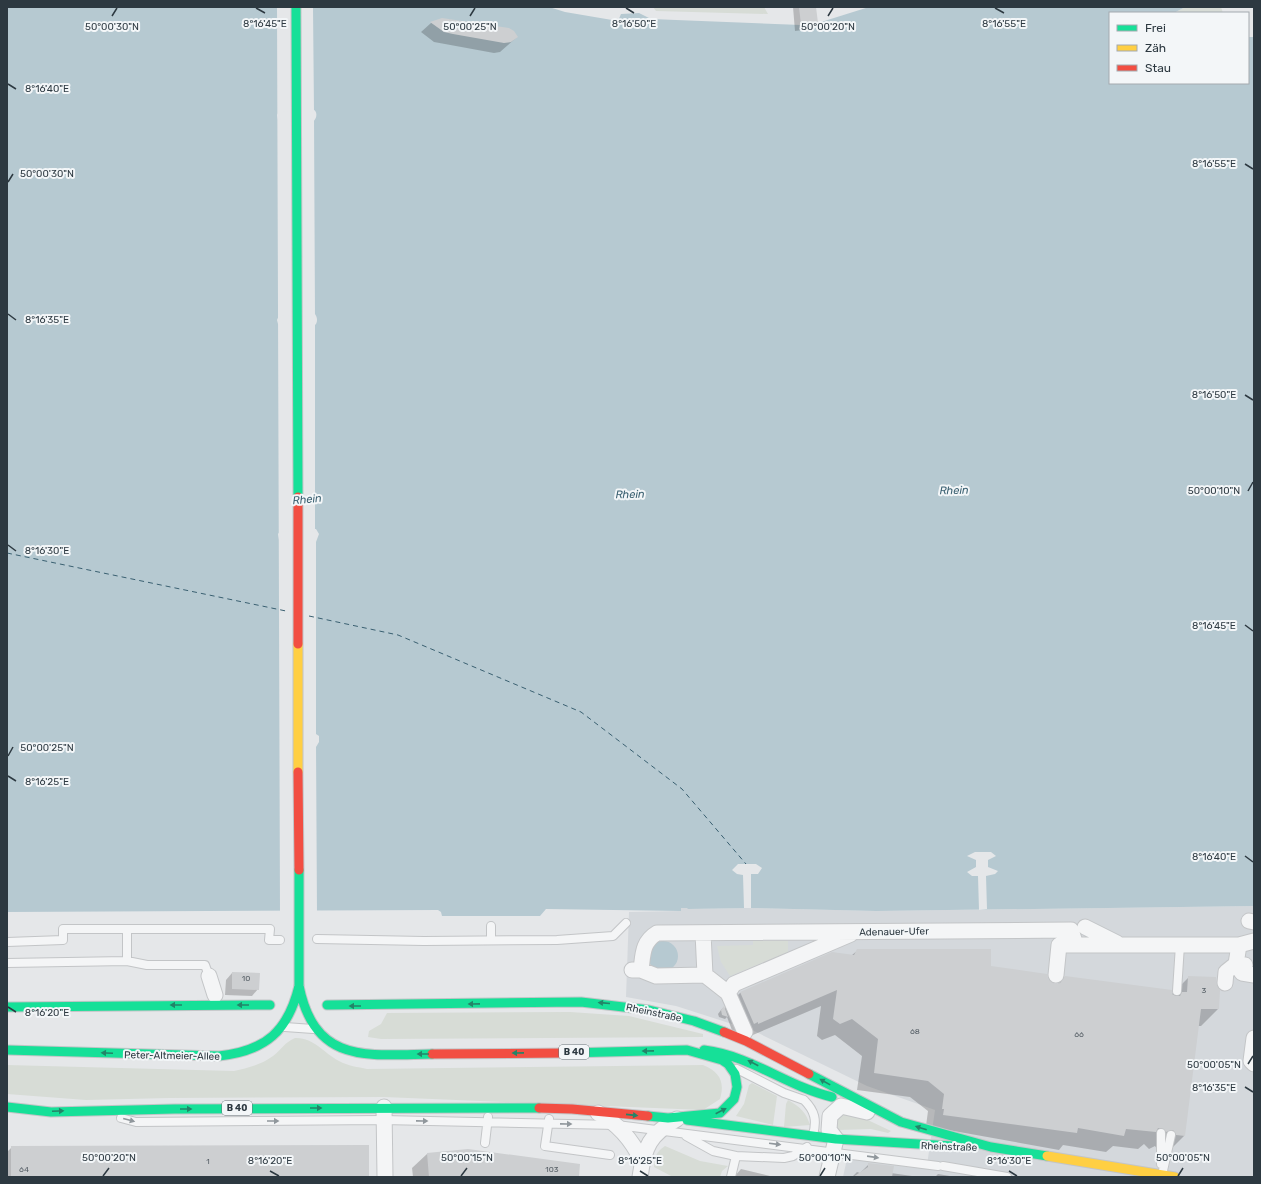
<svg xmlns="http://www.w3.org/2000/svg" width="1261" height="1184" viewBox="0 0 1261 1184" font-family="Rubik,sans-serif">
<rect width="100%" height="100%" fill="#e5e7e9"/>
<path fill="#d4d8dc" d="M1254 906V1177H843L848 1154 927 1165 935 1110 867 1086 754 1031 676 1006 626 997 629 912 681 911V908L688 907V909L751 908 876 911Z"/>
<path fill="#d7dcd6" d="M653 7H764L768 14 656 11Z
M1185 7H1221L1223 13H1174Z
M753 940 788 941V952L730 976 721 962 717 946 753 945Z
M570 1012 629 1016 703 1034V1037L381 1039 368 1037 369 1031 381 1024 387 1013Z
M295 1038C313 1037 324 1053 339 1061 348 1066 358 1067 367 1069L703 1065C720 1072 725 1082 720 1099L703 1110 384 1097 169 1098 86 1100 7 1094V1065L234 1071C247 1068 261 1065 273 1056 281 1050 285 1042 295 1038Z
M752 1083 777 1096 773 1125 736 1116 744 1104 749 1085Z
M788 1100C800 1107 806 1112 810 1125L784 1127 786 1104Z
M844 1113 855 1114 891 1131 888 1133 871 1129 838 1130C836 1122 837 1118 844 1113Z
M665 1146 700 1161 728 1166 722 1171 720 1177H673L654 1167C655 1156 656 1152 665 1146Z"/>
<path fill="#b6c9d1" fill-rule="evenodd" d="M7 7H549L565 12 618 21 621 14 639 13 651 19 801 25 818 23 869 7H1185L1174 13H1110V83H1248V37H1254V906L876 911 751 908 688 909 687 908H681V911L546 909 540 916H442L441 912 438 910 7 912ZM280 109H313C318 112 317 118 313 122L278 120 277 115ZM280 313H314C318 317 318 323 314 326L278 324 277 320ZM316 529 319 534 316 542 281 543 279 540 278 534 281 530ZM283 734H316L319 736V742L316 747H283L281 744Z
M648 956a15 15 0 1 1 30 0a15 15 0 1 1-30 0Z"/>
<path fill="#e5e7e9" d="M277 7H313L314 112 281 111 279 115 281 120H313L314 118 315 317 281 315 279 320 281 324 315 322V531L281 532 280 536 282 541 316 540V736H284L282 742 284 746 316 744 317 914H280Z
M975 852H991L996 856 988 860V867L998 871 995 874 986 876 987 909 979 910 978 876H972L967 872 976 867V860L967 856Z
M738 864H756L762 868 758 874H751V908H744L743 875 737 874 732 870Z"/>
<path fill="#0003" d="M793 7H815L816 23 810 29 795 31Z
M447 19 517 37 500 52 494 53 434 42 421 32 431 23Z
M858 950 990 967 1047 980 1054 985 1058 984 1065 977 1172 994 1189 977 1218 1009 1201 1026H1198L1184 1136 1167 1153 1159 1152 1155 1146 1149 1149 1144 1144 1138 1149 1113 1146 1106 1152 1063 1145 1059 1150 926 1126 928 1111 910 1097 857 1090 862 1056 835 1035 822 1040 817 1036 821 1006 741 1040 736 1041 727 1017 725 1019 719 1017 718 1014 721 1010 723 1008 724 1009 740 993 852 955Z
M232 973 258 989 252 996 225 995 226 980Z
M12 1147 368 1177H7V1152Z
M427 1154 577 1177H413L412 1168Z
M869 1164 891 1173 919 1177H852L857 1172 860 1173Z
M741 1169 774 1177H734Z
M938 1174 956 1177H935Z"/>
<g fill="none" stroke-linecap="round" stroke-linejoin="round">
<path stroke="#3a6071" stroke-width="1" stroke-dasharray="5 4" stroke-linecap="butt" d="M7 553 286 611
M309 616 398 635 581 712 682 789 746 864"/>
</g>
<path fill="#cdcfd1" d="M799 7H816L818 23 801 25Z
M442 18 509 28 514 31 518 37 511 42 504 43 453 34 444 32 430 22Z
M857 949H991V966L1047 974 1048 979 1055 984 1060 983 1065 976 1172 990V994L1176 996H1180L1182 992H1187L1188 976 1216 977 1217 986 1220 990 1219 1009H1201L1185 1136 1176 1135 1173 1130 1166 1132 1161 1128H1158L1156 1132 1126 1129 1124 1136 1078 1128 1077 1133 943 1115 944 1109H942L944 1094 928 1081 874 1073 878 1039 852 1019 840 1024 833 1019 837 990 758 1024V1022L754 1024 740 992 832 952 854 955Z
M232 972 260 973 259 990 232 989Z
M724 1006 728 1017 722 1015 721 1010Z
M369 1145V1177H11V1146Z
M468 1149 580 1164 579 1177H429L427 1153Z
M868 1163 894 1166 892 1177H853L868 1167Z"/>
<g fill="none" stroke-linecap="round" stroke-linejoin="round">
<defs>
<path id="lane" d="M491 926V940
M317 939 424 941 557 940 613 936 626 923
M7 942 63 940V929H270L269 940H280
M127 961V929
M7 963 127 961 147 965H205L209 976
M1177 991 1180 945
M285 1027 313 1029
M737 1069 784 1093 804 1100
M804 1100C815 1111 817 1120 813 1135
M121 1118 136 1122 383 1120 617 1125 938 1166
M549 1119 545 1146 610 1155
M1161 1133V1164
M686 1136 713 1151 736 1156 784 1158 793 1156 807 1147
M485 1143 488 1117
M943 1166 1007 1177
M1162 1175 1171 1135
M731 1177 736 1156"/>
<path id="street" d="M1249 921 1254 922
M1085 927 1117 943
M703 933 705 975 728 993 745 1032
M1239 945 1236 964 1242 973 1254 975
M632 970H641C643 955 642 942 657 933L1071 930 1076 945H1239L1254 941
M641 970 656 976 705 975
M1056 975 1059 945H1076
M209 976 215 995
M1225 983 1226 972 1236 964 1245 965
M728 993 734 984 851 934
M1254 1038 1251 1061 1254 1064
M384 1107 385 1177
M598 1113C619 1124 632 1140 642 1161
M640 1177C644 1147 650 1134 677 1119
M827 1177 836 1139 829 1130 830 1116 841 1106 867 1112"/>
<path id="fast" d="M299 986C315 1065 368 1055 432 1054
M327 1005 581 1002 649 1010 694 1021 724 1032
M7 1007 270 1005
M7 1050 219 1056C266 1051 288 1031 299 986
M704 1050C752 1056 786 1086 832 1097
M566 1053 687 1050 722 1060 728 1064 735 1074 737 1087 734 1099 720 1113 668 1118 648 1116
M809 1074 901 1122 991 1147 1047 1156
M7 1107 51 1112 174 1109 539 1108
M687 1120 836 1139 952 1146"/>
<path id="slow" d="M1047 1156 1175 1177"/>
<path id="jam" d="M724 1032 746 1041 809 1074
M432 1054 566 1053
M539 1108 572 1109 648 1116"/>
</defs>
<use href="#lane" stroke="#c3c5c7" stroke-width="10"/>
<use href="#street" stroke="#c3c5c7" stroke-width="17"/>
<use href="#fast" stroke="#c3c5c7" stroke-width="11"/>
<use href="#slow" stroke="#c3c5c7" stroke-width="11"/>
<use href="#jam" stroke="#c3c5c7" stroke-width="11"/>
<use href="#lane" stroke="#f4f5f6" stroke-width="8"/>
<use href="#street" stroke="#f4f5f6" stroke-width="15"/>
<use href="#fast" stroke="#16e098" stroke-width="9"/>
<use href="#slow" stroke="#ffcf43" stroke-width="9"/>
<use href="#jam" stroke="#f24e42" stroke-width="9"/>
<defs>
<path id="fast-bridge" d="M296 7 298 497
M299 870V986"/>
<path id="slow-bridge" d="M298 644V772"/>
<path id="jam-bridge" d="M298 497V644
M298 772 299 870"/>
</defs>
<use href="#fast-bridge" stroke="#c2c4c6" stroke-width="11" stroke-linecap="butt"/>
<use href="#slow-bridge" stroke="#c2c4c6" stroke-width="11" stroke-linecap="butt"/>
<use href="#jam-bridge" stroke="#c2c4c6" stroke-width="11" stroke-linecap="butt"/>
<use href="#fast-bridge" stroke="#16e098" stroke-width="9"/>
<use href="#slow-bridge" stroke="#ffcf43" stroke-width="9"/>
<use href="#jam-bridge" stroke="#f24e42" stroke-width="9"/>
</g>
<defs><path id="oneway-solid" d="M-6-.8H1V-3.2L6.5 0L1 3.2V.8H-6Z"/></defs>
<g fill="#238468">
<use href="#oneway-solid" transform="translate(604 1003) rotate(-175)"/>
<use href="#oneway-solid" transform="translate(474 1004) rotate(179)"/>
<use href="#oneway-solid" transform="translate(176 1005) rotate(-180)"/>
<use href="#oneway-solid" transform="translate(243 1005) rotate(-180)"/>
<use href="#oneway-solid" transform="translate(355 1006) rotate(-180)"/>
<use href="#oneway-solid" transform="translate(648 1051) rotate(179)"/>
<use href="#oneway-solid" transform="translate(107 1053) rotate(-178)"/>
<use href="#oneway-solid" transform="translate(518 1053) rotate(179)"/>
<use href="#oneway-solid" transform="translate(423 1054) rotate(180)"/>
<use href="#oneway-solid" transform="translate(753 1063) rotate(-152)"/>
<use href="#oneway-solid" transform="translate(825 1082) rotate(-151)"/>
<use href="#oneway-solid" transform="translate(316 1108)"/>
<use href="#oneway-solid" transform="translate(186 1109)"/>
<use href="#oneway-solid" transform="translate(58 1111) rotate(-2)"/>
<use href="#oneway-solid" transform="translate(721 1111) rotate(-27)"/>
<use href="#oneway-solid" transform="translate(632 1115) rotate(6)"/>
<use href="#oneway-solid" transform="translate(921 1128) rotate(-163)"/>
</g>
<g fill="#90979c">
<use href="#oneway-solid" transform="translate(129 1120) rotate(15)"/>
<use href="#oneway-solid" transform="translate(273 1121)"/>
<use href="#oneway-solid" transform="translate(422 1121) rotate(1)"/>
<use href="#oneway-solid" transform="translate(566 1124) rotate(1)"/>
<use href="#oneway-solid" transform="translate(775 1144) rotate(7)"/>
<use href="#oneway-solid" transform="translate(873 1157) rotate(8)"/>
</g>
<path fill="none" stroke="#2d3941" stroke-width="1.5" d="M256 8 265 13M626 8 634 13M995 8 1004 13M112 16 117 8M470 16 475 8M828 16 833 8M8 84 16 89M1245 164 1253 169M8 182 13 174M8 314 16 320M1245 395 1253 400M1248 491 1253 482M8 545 16 551M1245 625 1253 631M8 756 13 747M8 776 16 781M1245 856 1253 862M8 1007 16 1012M1248 1064 1253 1056M1245 1087 1253 1092M270 1171 279 1176M640 1171 648 1176M1009 1171 1017 1176M103 1176 109 1168M461 1176 467 1168M820 1176 825 1168M1178 1176 1183 1168"/>
<g text-anchor="middle" stroke-width="4" stroke-linejoin="round" paint-order="stroke">
<g font-size="8" fill="#565f66">
<text x="246" y="981">10</text>
<text x="1204" y="993">3</text>
<text x="915" y="1034">68</text>
<text x="1079" y="1037">66</text>
<text x="208" y="1164">1</text>
<text x="24" y="1172">64</text>
<text x="552" y="1172">103</text>
</g>
<g fill="#f3f6f8" stroke="#687278" stroke-width="1">
<rect x="559" y="1045" width="30" height="14" rx="3"/>
<rect x="222" y="1101" width="30" height="14" rx="3"/>
</g>
<g font-size="9" font-weight="bold" fill="#2d3941">
<text x="574" y="1055">B 40</text>
<text x="237" y="1111">B 40</text>
</g>
<g font-size="10" fill="#2d3941" stroke="#f3f6f8">
<text transform="translate(894 931) rotate(-1)" y="4">Adenauer-Ufer</text>
<text transform="translate(654 1012) rotate(12)" y="4">Rheinstraße</text>
<text transform="translate(172 1055) rotate(1)" y="4">Peter-Altmeier-Allee</text>
<text transform="translate(949 1146) rotate(2)" y="4">Rheinstraße</text>
</g>
<g font-size="11" font-style="italic" fill="#3a6071" stroke="#f3f6f8">
<text transform="translate(954 490) rotate(-1)" y="4">Rhein</text>
<text transform="translate(630 494) rotate(-1)" y="4">Rhein</text>
<text transform="translate(307 499) rotate(-5)" y="4">Rhein</text>
</g>
</g>
<g font-size="10" text-anchor="middle" fill="#2d3941" stroke="#f3f6f8" stroke-width="4" stroke-linejoin="round" paint-order="stroke">
<text x="265" y="27">8°16'45"E</text>
<text x="634" y="27">8°16'50"E</text>
<text x="1004" y="27">8°16'55"E</text>
<text x="112" y="30">50°00'30"N</text>
<text x="470" y="30">50°00'25"N</text>
<text x="828" y="30">50°00'20"N</text>
<text x="47" y="92">8°16'40"E</text>
<text x="1214" y="167">8°16'55"E</text>
<text x="47" y="177">50°00'30"N</text>
<text x="47" y="323">8°16'35"E</text>
<text x="1214" y="398">8°16'50"E</text>
<text x="1214" y="494">50°00'10"N</text>
<text x="47" y="554">8°16'30"E</text>
<text x="1214" y="629">8°16'45"E</text>
<text x="47" y="751">50°00'25"N</text>
<text x="47" y="785">8°16'25"E</text>
<text x="1214" y="860">8°16'40"E</text>
<text x="47" y="1016">8°16'20"E</text>
<text x="1214" y="1068">50°00'05"N</text>
<text x="1214" y="1091">8°16'35"E</text>
<text x="109" y="1161">50°00'20"N</text>
<text x="467" y="1161">50°00'15"N</text>
<text x="825" y="1161">50°00'10"N</text>
<text x="1183" y="1161">50°00'05"N</text>
<text x="270" y="1164">8°16'20"E</text>
<text x="640" y="1164">8°16'25"E</text>
<text x="1009" y="1164">8°16'30"E</text>
</g>
<rect width="1261" height="1184" fill="none" stroke="#2d3941" stroke-width="16"/>
<rect x="1109" y="12" width="140" height="72" fill="#f3f6f8" stroke="#a4aaaf"/>
<rect x="1117" y="25" width="20" height="6" fill="#16e098" stroke="#a4aaaf"/>
<text x="1145" y="32" font-size="12" fill="#2d3941">Frei</text>
<rect x="1117" y="45" width="20" height="6" fill="#ffcf43" stroke="#a4aaaf"/>
<text x="1145" y="52" font-size="12" fill="#2d3941">Zäh</text>
<rect x="1117" y="65" width="20" height="6" fill="#f24e42" stroke="#a4aaaf"/>
<text x="1145" y="72" font-size="12" fill="#2d3941">Stau</text>
</svg>
